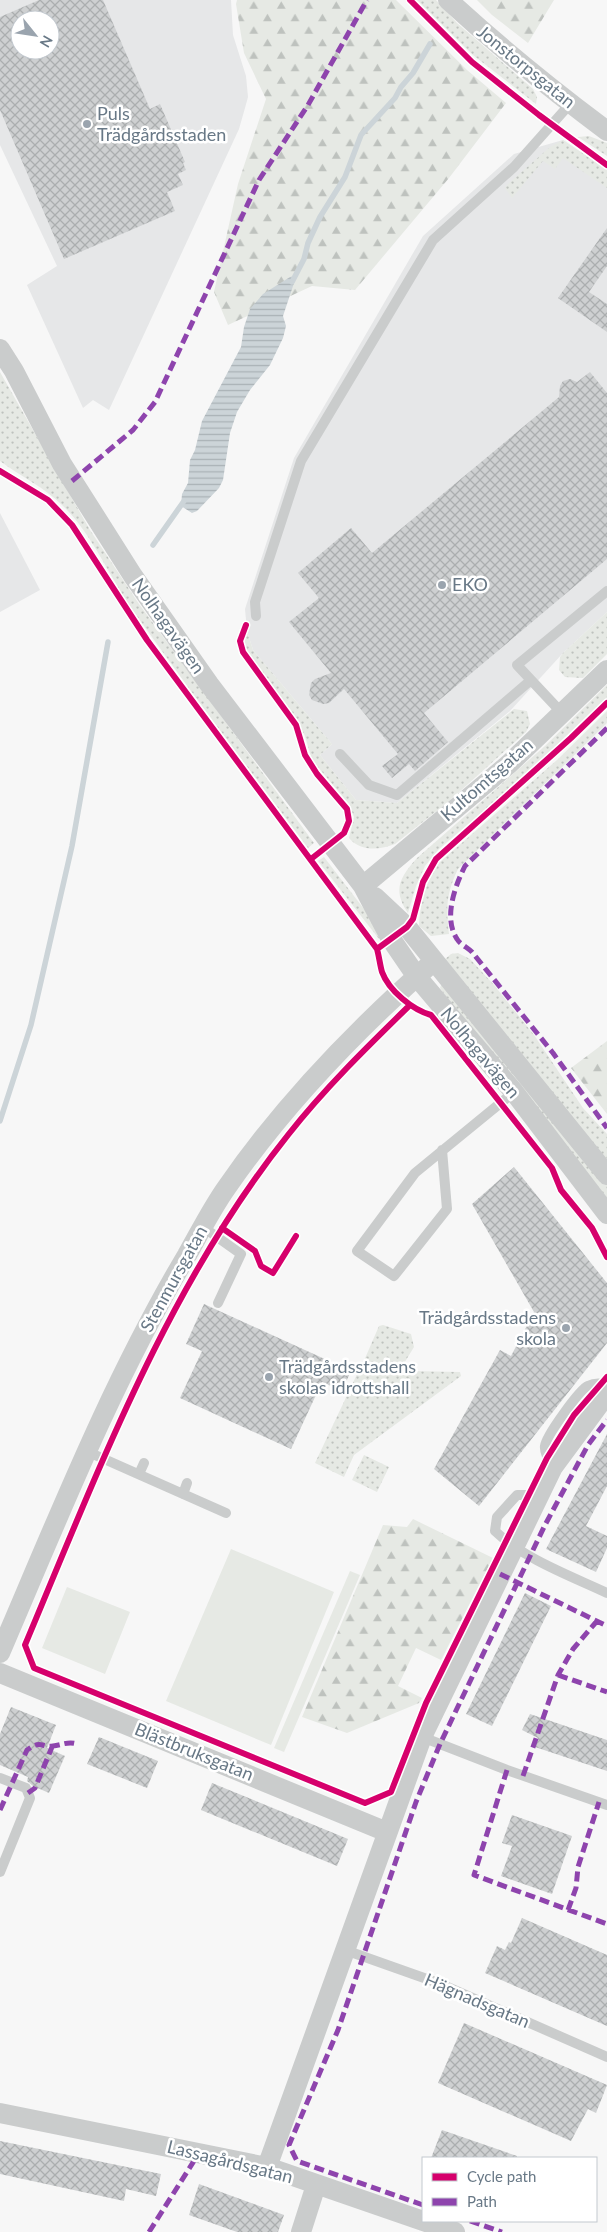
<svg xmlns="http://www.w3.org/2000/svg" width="607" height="2232" viewBox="0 0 607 2232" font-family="Lato,sans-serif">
<defs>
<pattern id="grass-dots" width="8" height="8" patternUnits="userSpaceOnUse" patternTransform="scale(1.25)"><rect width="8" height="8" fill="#e6e9e4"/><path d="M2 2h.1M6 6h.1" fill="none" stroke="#bec2be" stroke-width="1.8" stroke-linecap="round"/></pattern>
<pattern id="forest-firs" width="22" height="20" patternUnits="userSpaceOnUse" patternTransform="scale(1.25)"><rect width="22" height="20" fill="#e6e9e4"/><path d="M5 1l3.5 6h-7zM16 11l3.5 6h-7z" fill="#bec2be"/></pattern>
<pattern id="water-rules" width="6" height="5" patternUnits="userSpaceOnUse" patternTransform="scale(1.25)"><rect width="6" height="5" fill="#ccd4d8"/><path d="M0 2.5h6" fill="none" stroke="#a9b1b5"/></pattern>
<pattern id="building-cross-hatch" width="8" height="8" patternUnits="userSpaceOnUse" patternTransform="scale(1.25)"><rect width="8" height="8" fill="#ced0d1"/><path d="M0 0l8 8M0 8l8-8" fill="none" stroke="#abaeaf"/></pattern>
</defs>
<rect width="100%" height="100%" fill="#f7f7f7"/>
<path fill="#e6e7e8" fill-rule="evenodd" d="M0 0H231L233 35 246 76 248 97 245 108 239 129 109 410 93 400 83 408 27 285 57 266 0 145ZM20 20H50V50H20Z
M563 140 607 170V612L563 653 510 711 397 803 356 800 320 755 332 744 253 650 247 631 245 609 294 458 423 236 514 154Z
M0 513 40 590 0 612Z"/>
<path fill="url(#grass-dots)" d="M417 0H436L457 23 533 89 537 97 536 104 473 55Z
M589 136 607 143V156L578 137Z
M563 140 607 170V188L563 158 555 169 543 161 512 198 505 188 507 185 550 147Z
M0 372 90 530 139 604 314 843 308 848C249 769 189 690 132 609 109 576 91 532 62 505 44 487 20 476 0 461Z
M607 612V654L583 678 565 677 559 670 560 657 563 653Z
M247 631 253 650 332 744 320 755 356 800 397 803 514 709 527 711 530 724 526 732 448 802 395 844C380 850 361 852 349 838L354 817 349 804 312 760 305 736 297 720 246 652 243 640Z
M607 685V697L523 777 439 849 425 866 416 886 408 913C392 890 400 877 417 858L545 746Z
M607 711V723L458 869C446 894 446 908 449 934L431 936 419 926C421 898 424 886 440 862L557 760Z
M324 857 384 935 379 939 318 861Z
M458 953 470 959 494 985 534 1035 583 1108 607 1134V1165L444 960 451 954Z
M441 985H443L607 1183V1199L447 998 440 988Z
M383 1325 411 1334 414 1347 403 1365 363 1363 379 1326Z
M359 1370 460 1372 461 1376 354 1455 344 1477 315 1463Z
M364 1455 389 1467 377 1492 352 1480Z"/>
<path fill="url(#forest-firs)" d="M237 0H396L467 70 506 103 449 178 355 290 312 286 228 325 214 292 238 184 266 99 244 53 236 4Z
M477 0H554L528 43 492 15Z
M607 1041V1114L571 1068Z
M413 1519 493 1558 441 1660 416 1648 398 1686 422 1698 419 1703 347 1733 302 1717 383 1525 407 1527Z"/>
<path fill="#e6e9e4" d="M231 1549 334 1592 271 1745 166 1701Z
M350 1571 360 1575 284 1752 274 1748Z
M67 1587 130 1612 105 1674 42 1648Z"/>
<path fill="url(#water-rules)" d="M294 276 295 280 283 316 286 326 283 338 270 365 250 390 237 412 230 433 223 480 219 488 197 511 192 513 181 506 182 494 188 483 190 460 195 450 202 421 241 347 244 327 250 309 263 294 290 277Z"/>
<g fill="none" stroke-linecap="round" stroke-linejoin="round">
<path stroke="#ccd4d8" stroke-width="5.5" d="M292 282 304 259 308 243 320 217 345 177 361 135 395 98 401 87 413 73 430 44
M153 545 184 501
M0 1121 31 1025 72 846 108 642"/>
</g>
<path fill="url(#building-cross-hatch)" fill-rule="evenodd" d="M39 0H103L150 109 160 104 185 162 183 163 186 170 178 174 183 185 167 192 175 211 64 259 0 110V17ZM20 20H50V50H20Z
M607 228V266L589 292 607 304V332L558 298Z
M590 372 607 393V559L424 713 448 742 415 771 409 764 392 778 382 766 398 754 344 689 329 703 323 704 312 700 309 695 311 683 315 679 331 673 289 622 319 598 298 573 351 528 372 553 559 397 560 386 563 381 570 379 577 382Z
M514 1167 607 1283V1343L479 1506 434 1469 500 1350 511 1356 534 1312 472 1204Z
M204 1304 351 1371 342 1391 322 1382 291 1449 180 1398 202 1351 186 1344Z
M607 1434V1486L586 1526 607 1536V1548L596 1572 546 1549Z
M525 1593 551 1606 492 1726 466 1714Z
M11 1707 56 1725 47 1748 65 1756 49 1793 33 1786 27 1781 28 1777 0 1765V1734Z
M530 1714 607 1740V1771L535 1747 538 1738 522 1730Z
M99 1737 158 1761 147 1788 87 1764Z
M212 1783 348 1839 337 1866 201 1810Z
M512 1815 572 1836 552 1894 501 1876 512 1846 502 1843Z
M522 1918 607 1955V2026L485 1973 497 1946 505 1950 509 1942 511 1943Z
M464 2023 607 2085 596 2113 588 2109 571 2141 438 2083Z
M442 2130 517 2156 516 2158H431Z
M0 2141 161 2174 156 2196 126 2189 124 2201 0 2174Z
M199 2184 284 2215 278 2232H237L189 2215Z"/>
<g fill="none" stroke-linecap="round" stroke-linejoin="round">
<path stroke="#cacccc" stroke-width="10" d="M256 616 255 602 301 461 433 240 514 167 570 104
M562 713 517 665 607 591
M340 754 369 785 397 795 531 680
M442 1150 447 1209 394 1276 357 1251 415 1173 514 1092
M203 1227 241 1254 218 1303
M86 1451 226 1513
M553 1467C549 1461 544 1453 545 1446 546 1436 580 1389 588 1386 594 1383 601 1383 607 1385
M139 1474 144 1463
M183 1494 187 1483
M537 1499 528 1495H517L497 1517 495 1531C524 1559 571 1576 607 1593
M422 1737 507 1770 607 1805
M0 1778 26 1788 30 1798 0 1872
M345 1950 441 1984 607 2057"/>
<path stroke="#cacccc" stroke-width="20" d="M448 0C499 47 552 90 607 131
M0 349 14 371 62 464 133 576 209 684 363 886 391 939 417 977 514 1092 607 1214
M363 886 509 764 607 670
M375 897 407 927 607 1175
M0 1653C58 1518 112 1381 187 1255 200 1232 212 1208 227 1187 285 1103 358 1028 434 961
M0 1673 387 1832
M0 2113 267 2167 455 2232
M267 2167 422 1737 553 1467 607 1394
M301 2232 316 2185"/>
<path stroke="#8e44ad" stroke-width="5" stroke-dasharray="10 5" stroke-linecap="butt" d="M72 481 133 430 155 402 259 180 308 105 367 0
M607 728 465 866C455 886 443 918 457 939 460 944 468 948 472 952L553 1053 607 1128
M500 1574 607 1626
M558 1675 607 1692
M507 1770 474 1875 607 1924
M523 1776 558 1675 573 1649 597 1621
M28 1793 35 1788 52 1747
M0 1810 27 1750C42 1739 41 1748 53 1746 62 1745 68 1741 77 1744
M568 1910 576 1888 578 1867 599 1802
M423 2205 297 2161 289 2145 338 2030 416 1802 440 1744 545 1525 588 1445 607 1420
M470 2221 502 2232
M149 2232 199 2153"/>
<defs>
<path id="cycleway" d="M410 0 472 62 539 115 607 165
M0 471 48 500 72 525 147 640 377 949C379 956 380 965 382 972 389 991 413 1010 431 1015L552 1168 561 1190 592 1228 607 1257
M246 625 240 641 243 652 296 725 305 755 317 774 347 809 349 821 344 833 311 859
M377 949 407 927 413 919 423 882 436 859 571 738 607 703
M410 1005C367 1047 325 1088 288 1135 168 1285 99 1469 25 1645L34 1668 365 1803 391 1792 426 1703 547 1458 574 1415 607 1377
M222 1228 255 1251 261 1266 273 1273 296 1236"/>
</defs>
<use href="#cycleway" stroke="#fff" stroke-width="9"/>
<use href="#cycleway" stroke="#d6006c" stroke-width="6"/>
</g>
<g fill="#9aa4ae" stroke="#fff" stroke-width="2">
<circle cx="87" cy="124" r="5"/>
<circle cx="442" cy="585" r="5"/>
<circle cx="566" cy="1328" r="5"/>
<circle cx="269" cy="1377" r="5"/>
</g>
<g text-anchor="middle" stroke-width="5" stroke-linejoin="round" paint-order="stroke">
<g font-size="18" fill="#687886" stroke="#fff">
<text transform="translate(526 67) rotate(39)" y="6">Jonstorpsgatan</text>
<text transform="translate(168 626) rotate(55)" y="6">Nolhagavägen</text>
<text transform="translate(487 780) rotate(-41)" y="6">Kultomtsgatan</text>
<text transform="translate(480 1053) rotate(50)" y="6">Nolhagavägen</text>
<text transform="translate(174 1279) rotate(-61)" y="6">Stenmursgatan</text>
<text transform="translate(194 1752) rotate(22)" y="6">Blästbruksgatan</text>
<text transform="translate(477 2001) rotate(23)" y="6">Hägnadsgatan</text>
<text transform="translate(230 2162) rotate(14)" y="6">Lassagårdsgatan</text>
</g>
<g font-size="18" fill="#687886" stroke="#fff" text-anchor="start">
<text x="97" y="120">Puls<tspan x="97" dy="21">Trädgårdsstaden</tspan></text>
<text x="452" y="591">EKO</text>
<text x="556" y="1324" text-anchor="end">Trädgårdsstadens<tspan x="556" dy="21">skola</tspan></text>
<text x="279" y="1373">Trädgårdsstadens<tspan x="279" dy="21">skolas idrottshall</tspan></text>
</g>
</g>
<rect x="422" y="2157" width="175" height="65" fill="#ffffff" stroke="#c3c9cf"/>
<rect x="432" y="2173" width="25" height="8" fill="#d6006c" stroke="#c3c9cf"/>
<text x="467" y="2182" font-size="15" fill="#687886">Cycle path</text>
<rect x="432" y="2198" width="25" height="8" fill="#8e44ad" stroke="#c3c9cf"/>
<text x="467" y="2207" font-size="15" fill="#687886">Path</text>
<g transform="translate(35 35) rotate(120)"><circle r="24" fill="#ffffff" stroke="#c3c9cf"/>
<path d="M0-4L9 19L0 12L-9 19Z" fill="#9aa4ae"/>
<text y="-8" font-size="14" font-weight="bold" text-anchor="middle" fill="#687886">N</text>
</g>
</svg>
